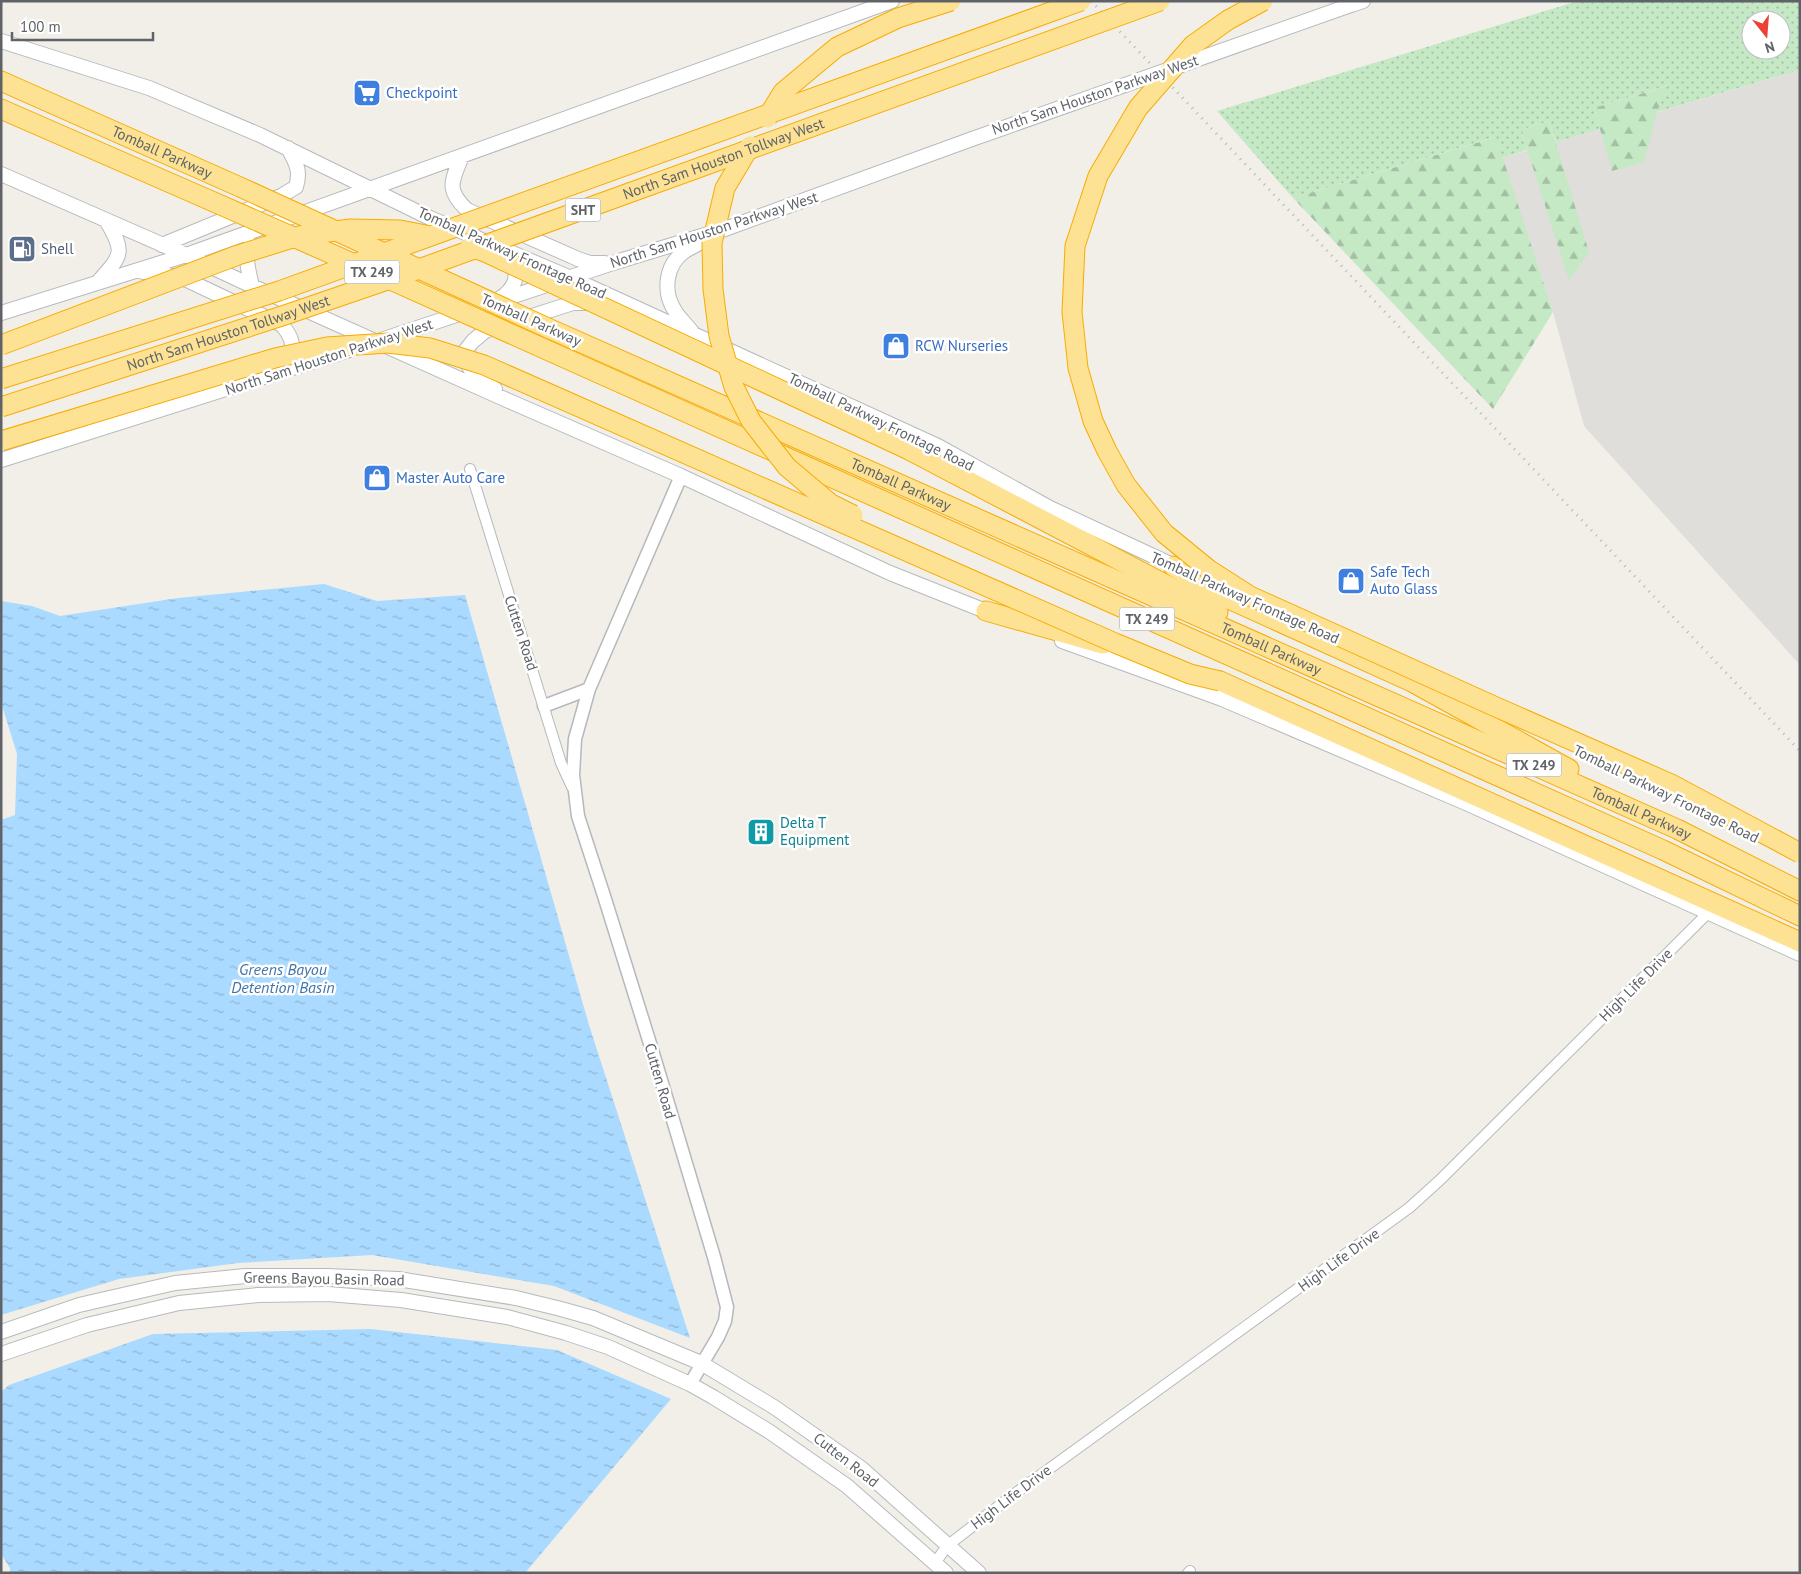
<svg xmlns="http://www.w3.org/2000/svg" width="1801" height="1574" viewBox="0 0 1801 1574" font-family="'PT Sans',sans-serif">
<defs>
<pattern id="grass-dots" width="8" height="8" patternUnits="userSpaceOnUse" patternTransform="scale(1.25)"><rect width="8" height="8" fill="#c5e8c5"/><path d="M2 2h.1M6 6h.1" fill="none" stroke="#a3c0a4" stroke-width="1.8" stroke-linecap="round"/></pattern>
<pattern id="forest-firs" width="22" height="20" patternUnits="userSpaceOnUse" patternTransform="scale(1.25)"><rect width="22" height="20" fill="#c5e8c5"/><path d="M5 1l3.5 6h-7zM16 11l3.5 6h-7z" fill="#a3c0a4"/></pattern>
<pattern id="water-ripples" width="26" height="14" patternUnits="userSpaceOnUse" patternTransform="scale(1.25)"><rect width="26" height="14" fill="#aadaff"/><path d="M2 4q2-2 4 0t4 0M15 11q2-2 4 0t4 0" fill="none" stroke="#8eb4d2"/></pattern>
</defs>
<rect width="100%" height="100%" fill="#f1efe8"/>
<path fill="#e0deda" d="M1800 70V665L1584 426 1553 312 1502 158Z"/>
<path fill="url(#grass-dots)" fill-rule="evenodd" d="M1578 1H1800V70L1657 112 1666 86 1594 108 1600 129 1556 142 1549 121 1521 130 1527 150 1502 158 1495 137 1293 198 1217 111ZM1751 20H1781V50H1751Z"/>
<path fill="url(#forest-firs)" d="M1667 86 1657 112 1644 162 1612 171 1594 108Z
M1549 121 1589 252 1569 281 1521 130Z
M1496 137 1553 312 1493 409 1293 198Z"/>
<path fill="url(#water-ripples)" d="M324 584 377 601 465 595 589 1025 690 1338 554 1286 372 1255 238 1263 119 1279 1 1315V820L15 815 17 754 1 702V601L32 606 60 616 178 598Z
M371 1329 557 1350 671 1399 525 1573H10V1568L1 1554V1392L9 1385 153 1334Z"/>
<g fill="none" stroke-linecap="round" stroke-linejoin="round">
<defs>
<path id="minor" d="M470 469 561 763 572 787
M935 1563 947 1546 1013 1495 1409 1208 1440 1180 1708 913
M1188 1573 1190 1571"/>
<path id="tertiary" d="M681 476 589 689 575 739 573 775 578 816 605 899 652 1050 714 1257 727 1307 725 1321 718 1337 690 1384
M544 706 589 689"/>
<path id="secondary" d="M1351 5 1363 1
M1 41 149 88 260 135 430 218 571 278 938 446 1050 508 1181 569
M462 156C452 181 445 189 467 210L578 259 590 263H605
M1 174 186 255 252 286 509 401 681 476 890 573 993 614
M250 244C244 257 249 273 252 286
M162 245 281 196 296 187C301 170 296 163 288 148
M143 272 164 274 187 280 282 325C292 337 295 345 289 361
M97 283C122 255 126 253 106 220
M499 299C515 289 521 275 510 259
M1 313 186 255 892 1
M692 332C687 325 679 318 675 311 662 291 666 264 685 251 689 248 695 246 699 243
M381 340 616 262 725 229 972 139
M495 389 471 370 466 361 465 351 473 341 485 331 573 303H590
M1 460 349 350
M1062 641 1222 699 1466 803 1800 954
M1 1332 79 1305 175 1283 245 1276H327L398 1279 516 1298 561 1309 593 1318 701 1363 774 1407 861 1468 979 1573
M1 1354 87 1325 179 1303 258 1295 328 1294 401 1300 507 1317 566 1333 608 1347 690 1384 713 1397 770 1432 847 1486 946 1573"/>
<g id="motorway">
<path id="s1" d="M1 81 240 187"/>
<path d="M1 109 207 199"/>
<path id="s2" d="M548 328 1677 829 1800 891"/>
<path d="M538 346 1663 850 1800 916"/>
<path d="M909 450 1218 612"/>
<path d="M1173 566 1209 590 1412 682 1569 769"/>
<path d="M986 611 1103 644"/>
<path d="M1220 681 1800 942"/>
</g>
</defs>
<use href="#minor" stroke="#b5b8bc" stroke-width="12"/>
<use href="#tertiary" stroke="#b5b8bc" stroke-width="15"/>
<use href="#secondary" stroke="#b6babf" stroke-width="16"/>
<use href="#motorway" stroke="#f9ab00" stroke-width="21"/>
<use href="#minor" stroke="#fff" stroke-width="10"/>
<use href="#tertiary" stroke="#fff" stroke-width="12"/>
<use href="#secondary" stroke="#fff" stroke-width="14"/>
<use href="#motorway" stroke="#fde293" stroke-width="19"/>
<path stroke="#b6b7b8" stroke-width="3" stroke-dasharray="1 6" stroke-linecap="butt" d="M1091 1 1800 751"/>
<defs>
<path id="secondary-bridge" d="M972 139 1351 5"/>
<g id="motorway-bridge">
<path d="M1263 1 1228 20 1193 45 1138 108 1098 176 1075 246 1072 312 1078 368 1093 421 1107 451 1126 485 1164 533 1208 569 1250 596 1496 707 1671 784 1800 853"/>
<path d="M767 118 783 92 837 47 898 18 951 1"/>
<path d="M750 146 725 188 712 243 713 289 719 336 734 387 751 421 787 467 831 504 853 515"/>
<path d="M240 187 548 328"/>
<path d="M207 199 359 266"/>
<path d="M470 247 485 252 909 450"/>
<path d="M384 277 538 346"/>
<path d="M1 345 238 255 299 236 350 229 400 230 431 236"/>
<path d="M1 379 279 291 1081 1"/>
<path id="s3" d="M1 407 282 316 405 274 1160 1"/>
<path d="M1 441 275 358 327 347 388 343 430 348 484 365 1115 643 1190 674 1220 681"/>
</g>
</defs>
<use href="#secondary-bridge" stroke="#b6babf" stroke-width="16" stroke-linecap="butt"/>
<use href="#motorway-bridge" stroke="#f9ab00" stroke-width="21" stroke-linecap="butt"/>
<use href="#secondary-bridge" stroke="#fff" stroke-width="14"/>
<use href="#motorway-bridge" stroke="#fde293" stroke-width="19"/>
</g>
<defs>
<symbol id="supermarket-square" viewBox="-11 -11 22 22"><rect x="-9" y="-9" width="18" height="18" rx="4" fill="#3f7fe0" stroke="#fff"/><path d="M-6-5.5h2.5l.6 2H6L4.5 2H-2.5L-4.4-4H-6ZM-1.5 3.2a1.3 1.3 0 1 0 .1 0ZM3 3.2a1.3 1.3 0 1 0 .1 0Z" fill="#fff"/></symbol>
<symbol id="fuel-square" viewBox="-11 -11 22 22"><rect x="-9" y="-9" width="18" height="18" rx="4" fill="#5c6f8a" stroke="#fff"/><path d="M-5.5-6h7V0h2V4h1.3V-2.5L3-4.5l.8-.8L6-3V5H2.5V1h-1V6h-7ZM-4.2-4.7v3.2H.2V-4.7Z" fill="#fff"/></symbol>
<symbol id="shop-square" viewBox="-11 -11 22 22"><rect x="-9" y="-9" width="18" height="18" rx="4" fill="#3f7fe0" stroke="#fff"/><path d="M-5-2.5h2.3a2.7 3.5 0 0 1 5.4 0H5L5.5 6h-11ZM-1.5-2.5h3a1.5 2.3 0 0 0-3 0Z" fill="#fff"/></symbol>
<symbol id="building-square" viewBox="-11 -11 22 22"><rect x="-9" y="-9" width="18" height="18" rx="4" fill="#0f9aa8" stroke="#fff"/><path d="M-4-6H4V6H1V3H-1V6H-4ZM-2.5-4.3h1.7v1.8h-1.7ZM.8-4.3h1.7v1.8H.8ZM-2.5-1h1.7V.8h-1.7ZM.8-1h1.7V.8H.8Z" fill="#fff"/></symbol>
</defs>
<g fill-rule="evenodd">
<use href="#supermarket-square" x="351" y="77" width="32" height="32"/>
<use href="#fuel-square" x="6" y="233" width="32" height="32"/>
<use href="#shop-square" x="880" y="330" width="32" height="32"/>
<use href="#shop-square" x="361" y="462" width="32" height="32"/>
<use href="#shop-square" x="1335" y="565" width="32" height="32"/>
<use href="#building-square" x="745" y="816" width="32" height="32"/>
</g>
<g text-anchor="middle" stroke-width="5" stroke-linejoin="round" paint-order="stroke">
<g fill="#fff" stroke="#8f9295" stroke-width="1">
<rect x="565.5" y="198.5" width="35" height="23" rx="4"/>
<rect x="344.5" y="260.5" width="55" height="23" rx="4"/>
<rect x="1119.5" y="607.5" width="55" height="23" rx="4"/>
<rect x="1506.5" y="753.5" width="55" height="23" rx="4"/>
</g>
<g font-size="14" font-weight="bold" fill="#5f6368">
<text x="583" y="215">SHT</text>
<text x="372" y="277">TX 249</text>
<text x="1147" y="624">TX 249</text>
<text x="1534" y="770">TX 249</text>
</g>
<g font-size="15" fill="#366cbe" stroke="#fff" text-anchor="start">
<text x="386" y="98">Checkpoint</text>
<text x="915" y="351">RCW Nurseries</text>
<text x="396" y="483">Master Auto Care</text>
<text x="1370" y="577">Safe Tech<tspan x="1370" dy="17">Auto Glass</tspan></text>
</g>
<g font-size="15" fill="#5f6368" stroke="#fff">
<text transform="translate(1095 95) rotate(-19)" y="5">North Sam Houston Parkway West</text>
<text dy="5" stroke="none"><textPath href="#s1" startOffset="176">Tomball Parkway</textPath></text>
<text dy="5" stroke="none"><textPath href="#s3" startOffset="764">North Sam Houston Tollway West</textPath></text>
<text transform="translate(714 230) rotate(-18)" y="5">North Sam Houston Parkway West</text>
<text transform="translate(512 253) rotate(24)" y="5">Tomball Parkway Frontage Road</text>
<text transform="translate(531 320) rotate(24)" y="5">Tomball Parkway</text>
<text dy="5" stroke="none"><textPath href="#s3" startOffset="239">North Sam Houston Tollway West</textPath></text>
<text transform="translate(329 357) rotate(-18)" y="5">North Sam Houston Parkway West</text>
<text transform="translate(881 422) rotate(26)" y="5">Tomball Parkway Frontage Road</text>
<text dy="5" stroke="none"><textPath href="#s2" startOffset="386">Tomball Parkway</textPath></text>
<text transform="translate(1245 598) rotate(24)" y="5">Tomball Parkway Frontage Road</text>
<text transform="translate(521 633) rotate(72)" y="5">Cutten Road</text>
<text dy="5" stroke="none"><textPath href="#s2" startOffset="791">Tomball Parkway</textPath></text>
<text transform="translate(1666 794) rotate(26)" y="5">Tomball Parkway Frontage Road</text>
<text dy="5" stroke="none"><textPath href="#s2" startOffset="1196">Tomball Parkway</textPath></text>
<text transform="translate(1636 985) rotate(-45)" y="5">High Life Drive</text>
<text transform="translate(660 1081) rotate(74)" y="5">Cutten Road</text>
<text transform="translate(1339 1260) rotate(-36)" y="5">High Life Drive</text>
<text transform="translate(324 1279) rotate(1)" y="5">Greens Bayou Basin Road</text>
<text transform="translate(846 1460) rotate(38)" y="5">Cutten Road</text>
<text transform="translate(1011 1497) rotate(-37)" y="5">High Life Drive</text>
</g>
<g font-size="15" fill="#4e5e75" stroke="#fff" text-anchor="start">
<text x="41" y="254">Shell</text>
</g>
<g font-size="15" fill="#0d838f" stroke="#fff" text-anchor="start">
<text x="780" y="828">Delta T<tspan x="780" dy="17">Equipment</tspan></text>
</g>
<g font-size="16" font-style="italic" fill="#4174aa" stroke="#fff">
<text x="283" y="975">Greens Bayou<tspan x="283" dy="18">Detention Basin</tspan></text>
</g>
</g>
<rect width="1801" height="1574" fill="none" stroke="#5f6368" stroke-width="5"/>
<g transform="translate(1766 35) rotate(163)"><circle r="24" fill="#ffffff" stroke="#bfc1c3"/>
<path d="M0-4L9 19L0 12L-9 19Z" fill="#ea4335"/>
<text y="-8" font-size="14" font-weight="bold" text-anchor="middle" fill="#5f6368">N</text>
</g>
<path d="M12 32v8h141v-8" fill="none" stroke="#5f6368" stroke-width="2.5"/>
<text x="20" y="32" font-size="15" fill="#5f6368" stroke="#ffffff" stroke-width="4" paint-order="stroke">100 m</text>
</svg>
